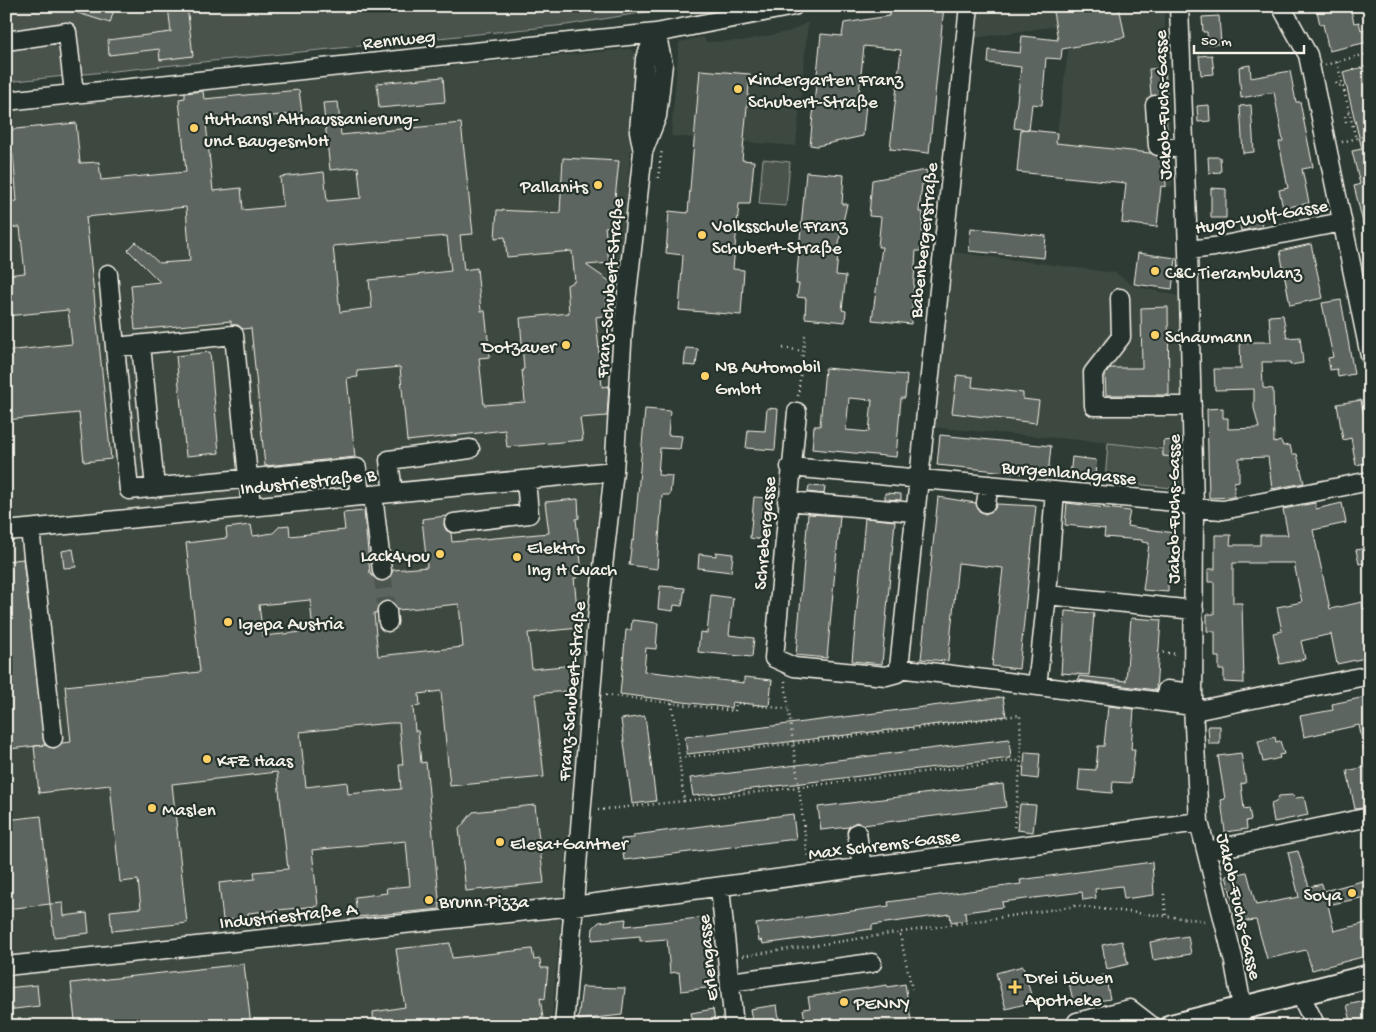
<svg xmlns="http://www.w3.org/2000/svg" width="1376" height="1032" viewBox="0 0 1376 1032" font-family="'Gochi Hand',sans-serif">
<rect width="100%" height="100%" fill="#2e3b34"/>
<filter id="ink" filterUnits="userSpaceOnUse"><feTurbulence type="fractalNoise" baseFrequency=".02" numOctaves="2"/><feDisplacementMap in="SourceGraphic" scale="10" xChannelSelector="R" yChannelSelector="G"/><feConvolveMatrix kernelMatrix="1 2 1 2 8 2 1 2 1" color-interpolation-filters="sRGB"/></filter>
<g filter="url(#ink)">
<path fill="#3c4841" d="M979 6H1164L1173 186 1166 187 1017 172 1021 129 1057 133 1072 24 974 38Z
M808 22 796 146 671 136 679 42 703 37 706 42 742 41 791 31Z
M630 49 639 58 551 1026H6V112L202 90Z
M953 252 1116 273 1133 286 1179 296 1181 439 1161 440V447L930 427Z"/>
<path fill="#48524c" stroke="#9ea29a" d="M6 6H683L566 25 6 82Z
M763 159 790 162 786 206 759 204Z
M1108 443 1163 449V456H1177L1179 483 1172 488 1105 481Z"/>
<path fill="#5c655e" stroke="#f4f1e8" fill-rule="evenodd" d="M66 6H115L110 23 65 9Z
M168 6H187L193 56 160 60 159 49 109 55 108 40 171 32Z
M917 6H944L929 153 890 149 901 50 864 46 858 102 866 103 863 136 817 146 810 145 821 34 842 36 844 23 889 16 890 11Z
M1052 6H1119L1125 37 1062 49 1061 59 1046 58 1042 105 1032 104 1029 130 1014 128 1021 67 988 63 989 50 1020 53 1022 36 1058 40Z
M1316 6H1350L1354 23 1359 22 1361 30 1365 29 1368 42 1329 51 1323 24 1320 25Z
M1219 16 1221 44H1208L1207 32H1203L1202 17Z
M1212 55 1214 74 1201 75 1199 56Z
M1250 65 1251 78 1290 71 1296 102H1300L1313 167 1302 169 1309 203 1283 208 1279 190 1288 188 1279 142 1283 141 1274 92 1241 98 1239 67Z
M1368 66 1370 231H1365L1354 186 1360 184 1352 151 1362 149 1343 72Z
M1165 68 1167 98 1151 95 1149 69Z
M700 70 750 74 742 160 754 161 750 204H739L733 269 744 270 741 315 679 310 683 255 666 253 669 211 688 213Z
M443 77 445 102 379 108 377 83Z
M299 90 302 113 206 123 213 191 241 188 243 210 283 206 280 177 324 172 327 201 361 198 358 167 330 170 323 103 338 102 341 135 461 123 473 234 460 235 464 270 477 268 481 311H485L490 357 479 358 484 405 525 402 522 370 524 369 520 318 569 313 567 285 575 281 572 251 507 257 505 237 495 238 497 210 560 213 563 158 619 161 612 226 605 227 609 263 586 265 615 285 614 291 606 298 608 315 596 317 602 387 609 386 607 416 580 418 583 440 507 447 505 430 407 441 400 367 357 371 358 377 347 378 355 457 265 466 251 328 243 329 238 325H231V321L135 330 131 285 160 282 128 250 136 242 159 263 190 261 186 207 86 217 111 459 84 462 79 413 6 420V351L72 344 68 310 6 316V275L25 273 20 227 6 228V202L17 201 13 154 6 155V130L76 123 80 163 99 162 101 180 186 172 179 99 185 98V93L203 91 204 99ZM447 236 451 271 369 280 372 308 340 312 333 246Z
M1209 105 1210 121 1198 122 1197 106Z
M1251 105 1254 152 1243 153 1240 106Z
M1021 129 1057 133 1056 143 1150 153 1165 157 1166 187 1161 186 1157 227 1122 223 1126 183 1017 172Z
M1208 157H1220L1221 172 1209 173Z
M927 170 926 185 922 184 919 212H923L922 239 920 251H916L911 324 872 320 882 247H878L881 217 869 216 872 180Z
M806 172 844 175 842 204H847L840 235 836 275 846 276 842 310 846 311 845 322 805 318 806 298 797 297 799 284H796Z
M1211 188 1226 189V218H1211Z
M1261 216 1262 227 1241 231 1239 220Z
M971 228 1046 236 1044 258 969 251Z
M1311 244 1323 298 1290 305 1280 251Z
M1138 253 1176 258 1172 289 1134 284Z
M1341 300 1354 374 1338 377 1337 369 1330 370 1328 358 1333 357 1322 303Z
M1168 307 1169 395H1106L1105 375 1110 368H1142L1141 308Z
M1283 315 1287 338 1300 337 1303 363 1290 365V362H1262L1263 388 1273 389 1274 443 1281 441 1283 446 1290 445 1292 454H1297L1304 483 1272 489 1268 457 1239 458V481L1234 482V497L1209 498 1207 409 1223 408V418H1228V429L1259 428 1254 408V389L1215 390 1214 369H1241L1240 342H1271L1269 316Z
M686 348 698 349 696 366 684 365Z
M210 352 219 453 186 456 176 356Z
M825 368 907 375 905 398H901L896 457 812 449 814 426H820ZM849 398 872 400 869 432 846 430Z
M957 375 973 377 972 387 1023 393V399L1039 401 1036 423 952 413Z
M1361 400 1370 448V462L1356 465 1351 438 1343 440 1337 404Z
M767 408 778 409 775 450 746 448 748 430 765 431Z
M645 409 670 411 668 435 682 436 680 449 660 448 658 475 672 476 670 495H662L657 569 629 565 632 540 634 541Z
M940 435 1051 446 1048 476 937 465Z
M1174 440 1175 457 1163 456V441Z
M1072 457 1096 460 1095 478 1070 476Z
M809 486 825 487 824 494 808 492Z
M885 493 901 494V500L885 499Z
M754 497 767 498V505L771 506 769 525H766L764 540 750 538Z
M938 497 976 503 979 511 985 514 994 510 997 504 1036 506 1019 669 992 666 1003 568 958 563 948 661 921 659Z
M578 499 579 518 576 519 582 572 577 573 578 578H574L579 628 528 633 532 669 575 665 577 690 535 694 544 777 450 786 441 691 419 694 420 706 413 707 415 731H418L421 763 426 762 440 909 357 917 355 897 387 893 386 888 410 886 406 841 312 850 318 906 248 913V918L223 920 219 883 255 879 254 872 288 869 277 772 172 784 187 923 112 931 110 911 141 908 138 880 120 882 110 785 39 793 34 746 45 745 55 748 62 743 71 742 65 686 200 672 186 543 227 538 226 528 251 525 253 536 273 533 280 526 289 525 290 536 345 530 343 513 364 511 370 573 377 581 383 582 389 579 393 570 427 567 422 519 446 516 444 525 446 530 451 533 452 542 549 533 545 502ZM310 600 313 631 263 636 259 605ZM386 601 392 602 398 610 459 604 463 647 378 656 374 613H376L381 603ZM390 723H399L403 765H399L401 789 348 794 347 782 306 787 300 732Z
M1067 503 1130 511 1127 526 1174 533 1169 575 1173 580 1168 584V592L1143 590 1149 543 1142 542V540L1104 537 1105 529 1065 525Z
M1315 503 1316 509 1342 503 1346 523 1313 530 1330 609 1362 602 1363 609 1370 607V657L1337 664 1331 634 1301 641 1305 659 1280 664 1273 633 1282 631 1277 607 1302 602 1294 563H1233V603H1242L1244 683 1224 682V670H1219V657H1215V632L1207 631V614H1214V582H1208V569H1215V535H1231L1230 545H1260V535H1288L1283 509Z
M808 514 840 516 827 658 796 655Z
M865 518 895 521 882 664 852 661Z
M1370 547V562L1359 564 1356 550Z
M73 549 76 567 64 568 62 551Z
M716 552 733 554 731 572 698 568 699 554 716 556Z
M23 559 45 745 9 749 6 718V561Z
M660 586 685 588 682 606 674 605 673 611 658 609Z
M711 595 733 598 729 635 754 638 752 657 698 652 700 632 707 633Z
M1065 611 1094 613 1089 675 1061 673Z
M1131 618 1161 620 1156 690 1078 680 1079 676 1126 681Z
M632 620 658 623 656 649 646 648 644 671 744 683V677L772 680 769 706 732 702 731 708 620 694 626 630H631Z
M1370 696V749L1364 750 1359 725 1304 737 1300 716 1333 710 1332 704Z
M1003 697 1006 716 687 754 685 737Z
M1108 706 1134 709 1131 749H1135L1131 783 1113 782 1112 793 1078 790 1080 769 1096 770 1098 746H1104Z
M645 716 656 801 632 804 621 719Z
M1208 726H1220V744H1209Z
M1275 737 1276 742 1280 741 1284 754 1279 755 1280 758 1263 762 1258 741Z
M1009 739 1011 758 693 796 690 778Z
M1025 752 1040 753 1038 779 1023 777Z
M1241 753 1246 783 1241 784 1244 809 1249 808 1251 820 1246 821 1247 829 1225 832 1221 800 1225 799 1218 756Z
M1370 766V807L1355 809 1347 771Z
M1003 784 1006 807 863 825 856 822 849 827 821 830 818 807Z
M1293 795 1296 798 1304 797 1308 815 1274 822 1271 804 1276 802 1279 796Z
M1020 804 1036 805 1033 832 1017 830Z
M535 805 544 883 466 891 459 829 473 812Z
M793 814 796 839 624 860 621 839 634 838V835Z
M41 816 50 904 6 909V820Z
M1298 851 1309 887 1322 884 1324 891 1370 879V896L1328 905 1334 931 1370 922V955L1312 970 1306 950 1267 959 1256 920 1238 922 1226 876 1247 872 1256 905 1299 897 1288 853Z
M1152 862 1154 895 1124 899 1122 886 1095 889 1096 898 1083 900 1082 892 1002 902 1003 907 965 912 966 920 951 922 950 914 872 925V929L763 944 762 940 759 941 756 924 889 906 888 902 1021 884 1020 880Z
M63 903 64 916 87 913 89 933 54 937 50 904Z
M708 917 715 987 681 991 679 972 670 973 667 939 640 941V936L592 940 593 928 599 922 626 919 625 926Z
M1188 936 1191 954 1153 960 1150 942Z
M1122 941 1128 964 1107 969 1102 945Z
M450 943 452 958 532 949 534 960 540 959 541 968H548L545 999 540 998 543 1018 490 1026H374L373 1012 405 1007 396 949Z
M244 964 251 1026H98L97 1019 75 1021 71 983Z
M1023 966 1033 1002 1006 1009 996 973Z
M1105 975 1110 999 1074 1005 1069 983Z
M905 984 912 1026H806L803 1009 810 1008 808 997 887 985 888 987Z
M37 985 39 1006 7 1010 6 988Z
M582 987 625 988 622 1015 578 1020Z
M1370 1000V1024L1352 1026 1347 1005Z
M777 1005 780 1026H753L750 1009Z
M713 1009 716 1026H694L691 1013Z"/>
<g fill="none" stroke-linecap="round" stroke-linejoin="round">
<path stroke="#4c564f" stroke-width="18" stroke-dasharray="18 9" stroke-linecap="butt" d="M382 571 387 611"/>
<defs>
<path id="minor" d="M969 6 899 668 1193 706
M1179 6 1188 250 1194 508 1193 706 1199 822 1234 962 1242 1007
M1281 6 1308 55 1370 356
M6 41 67 32 74 93
M6 101 656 33 794 6
M1155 105 1158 146 1184 149
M643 152 639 131 645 59 656 33
M1188 250 1214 247 1342 222
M108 274 115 347
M1120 298 1121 337 1093 373 1094 406H1192
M141 345 155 488
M797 412 774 658 794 667 886 676 897 673 899 668
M790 467 1176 502 1194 508 1223 510 1370 481
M393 493 389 460 470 449
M373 495 382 571
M787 501 914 512
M986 503 989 485
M251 507 234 335 115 347 129 490C205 482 281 475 357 468L360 496
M454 523 529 514 526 480
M30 529 53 738
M6 531 614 471
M1047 595 1055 491
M387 611 388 622
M1037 686 1047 595 1194 610
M1167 690 1193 693
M1194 711 1370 675
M857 833 862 867
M1207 851 1370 817
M720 887 734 1026
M6 966 574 906 1199 822
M730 982 872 963
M1299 992 1316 1026
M1230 1010 1242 1026
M564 1026 597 619 614 471 623 329 643 152 657 116 663 64 656 33
M1075 1026 1077 1022 1130 1009 1152 1026"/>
<path id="major" d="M1171 1026 1370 976"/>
</defs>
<use href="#minor" stroke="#f4f1e8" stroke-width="21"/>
<use href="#major" stroke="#f4f1e8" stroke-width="26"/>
<path stroke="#f4f1e8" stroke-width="2.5" stroke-dasharray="1 4" stroke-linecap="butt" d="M1337 62 1356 139
M1325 65 1370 53
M1336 83 1338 86 1343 85
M1346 122 1345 115 1350 113
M1342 142 1370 135
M658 178 662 149
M783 348 803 351
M798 396 805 335
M1158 652 1177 654
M785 681 808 859
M606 695 735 711 736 703 788 709
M672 703 679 758
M684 801 1021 760
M598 810 684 801 679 758 1020 715 1021 760 1014 830
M1164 894 1166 917
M900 935 912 989
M743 956 1076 906 1208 921"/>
<use href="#minor" stroke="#26332d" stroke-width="18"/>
<use href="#major" stroke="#26332d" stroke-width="22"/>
</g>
</g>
<g fill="#ffd166" stroke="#26332d" stroke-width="2">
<circle cx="738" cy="89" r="5"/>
<circle cx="194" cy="128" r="5"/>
<circle cx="598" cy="185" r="5"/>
<circle cx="702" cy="235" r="5"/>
<circle cx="1155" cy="271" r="5"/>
<circle cx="1155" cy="335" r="5"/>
<circle cx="566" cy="345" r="5"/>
<circle cx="705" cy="376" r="5"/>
<circle cx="440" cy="554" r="5"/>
<circle cx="517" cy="557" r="5"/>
<circle cx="228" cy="622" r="5"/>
<circle cx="207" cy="759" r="5"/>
<circle cx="152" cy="808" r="5"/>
<circle cx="500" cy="842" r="5"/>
<circle cx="1352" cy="893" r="5"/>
<circle cx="429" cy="900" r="5"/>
<path d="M1012.5 979.5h5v5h5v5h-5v5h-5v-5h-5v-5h5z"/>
<circle cx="844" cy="1002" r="5"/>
</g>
<g text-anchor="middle" stroke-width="4.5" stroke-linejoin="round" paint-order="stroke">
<g font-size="19" fill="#f4f1e8" stroke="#26332d">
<text transform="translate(399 38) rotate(-6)" y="7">Rennweg</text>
<text transform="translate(1161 105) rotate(-92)" y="7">Jakob-Fuchs-Gasse</text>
<text transform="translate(1261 215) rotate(-10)" y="7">Hugo-Wolf-Gasse</text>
<text transform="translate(922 240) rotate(-84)" y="7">Babenbergerstraße</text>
<text transform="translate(608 288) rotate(-85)" y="7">Franz-Schubert-Straße</text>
<text transform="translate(1069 471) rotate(5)" y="7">Burgenlandgasse</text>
<text transform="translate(308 480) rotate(-6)" y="7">Industriestraße B</text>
<text transform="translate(1172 509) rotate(-90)" y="7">Jakob-Fuchs-Gasse</text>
<text transform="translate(763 533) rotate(-85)" y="7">Schrebergasse</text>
<text transform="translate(570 691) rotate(-85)" y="7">Franz-Schubert-Straße</text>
<text transform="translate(884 843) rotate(-7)" y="7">Max Schrems-Gasse</text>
<text transform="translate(1241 906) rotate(77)" y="7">Jakob-Fuchs-Gasse</text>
<text transform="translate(288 914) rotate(-6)" y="7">Industriestraße A</text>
<text transform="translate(706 958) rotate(-96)" y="7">Erlengasse</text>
</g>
<g font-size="19" fill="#f4f1e8" stroke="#26332d" text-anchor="start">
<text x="748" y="85">Kindergarten Franz<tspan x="748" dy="22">Schubert-Straße</tspan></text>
<text x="204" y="124">Huthansl Althaussanierung-<tspan x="204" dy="22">und BaugesmbH</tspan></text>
<text x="588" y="192" text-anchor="end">Pallanits</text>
<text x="712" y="231">Volksschule Franz<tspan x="712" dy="22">Schubert-Straße</tspan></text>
<text x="1165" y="278">C&amp;C Tierambulanz</text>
<text x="1165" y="342">Schaumann</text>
<text x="556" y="352" text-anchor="end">Dotzauer</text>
<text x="715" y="372">NB Automobil<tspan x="715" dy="22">GmbH</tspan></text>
<text x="527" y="553">Elektro<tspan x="527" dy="22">Ing H Cvach</tspan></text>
<text x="430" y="561" text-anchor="end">Lack4you</text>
<text x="238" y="629">Igepa Austria</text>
<text x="217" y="766">KFZ Haas</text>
<text x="162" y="815">Maslen</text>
<text x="510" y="849">Elesa+Gantner</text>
<text x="1342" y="900" text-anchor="end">Soya</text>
<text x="439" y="907">Brunn Pizza</text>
<text x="1025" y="983">Drei Löwen<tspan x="1025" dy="22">Apotheke</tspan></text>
<text x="854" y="1009">PENNY</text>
</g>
</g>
<rect width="1376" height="1032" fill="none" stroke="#26332d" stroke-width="25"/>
<rect x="12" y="12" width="1351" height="1007" fill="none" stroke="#f4f1e8" stroke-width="2" filter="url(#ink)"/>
<path d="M1194 45v8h110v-8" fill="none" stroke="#f4f1e8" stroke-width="2.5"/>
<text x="1201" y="45" font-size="15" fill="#f4f1e8" stroke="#26332d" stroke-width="4" paint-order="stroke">50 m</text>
</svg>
